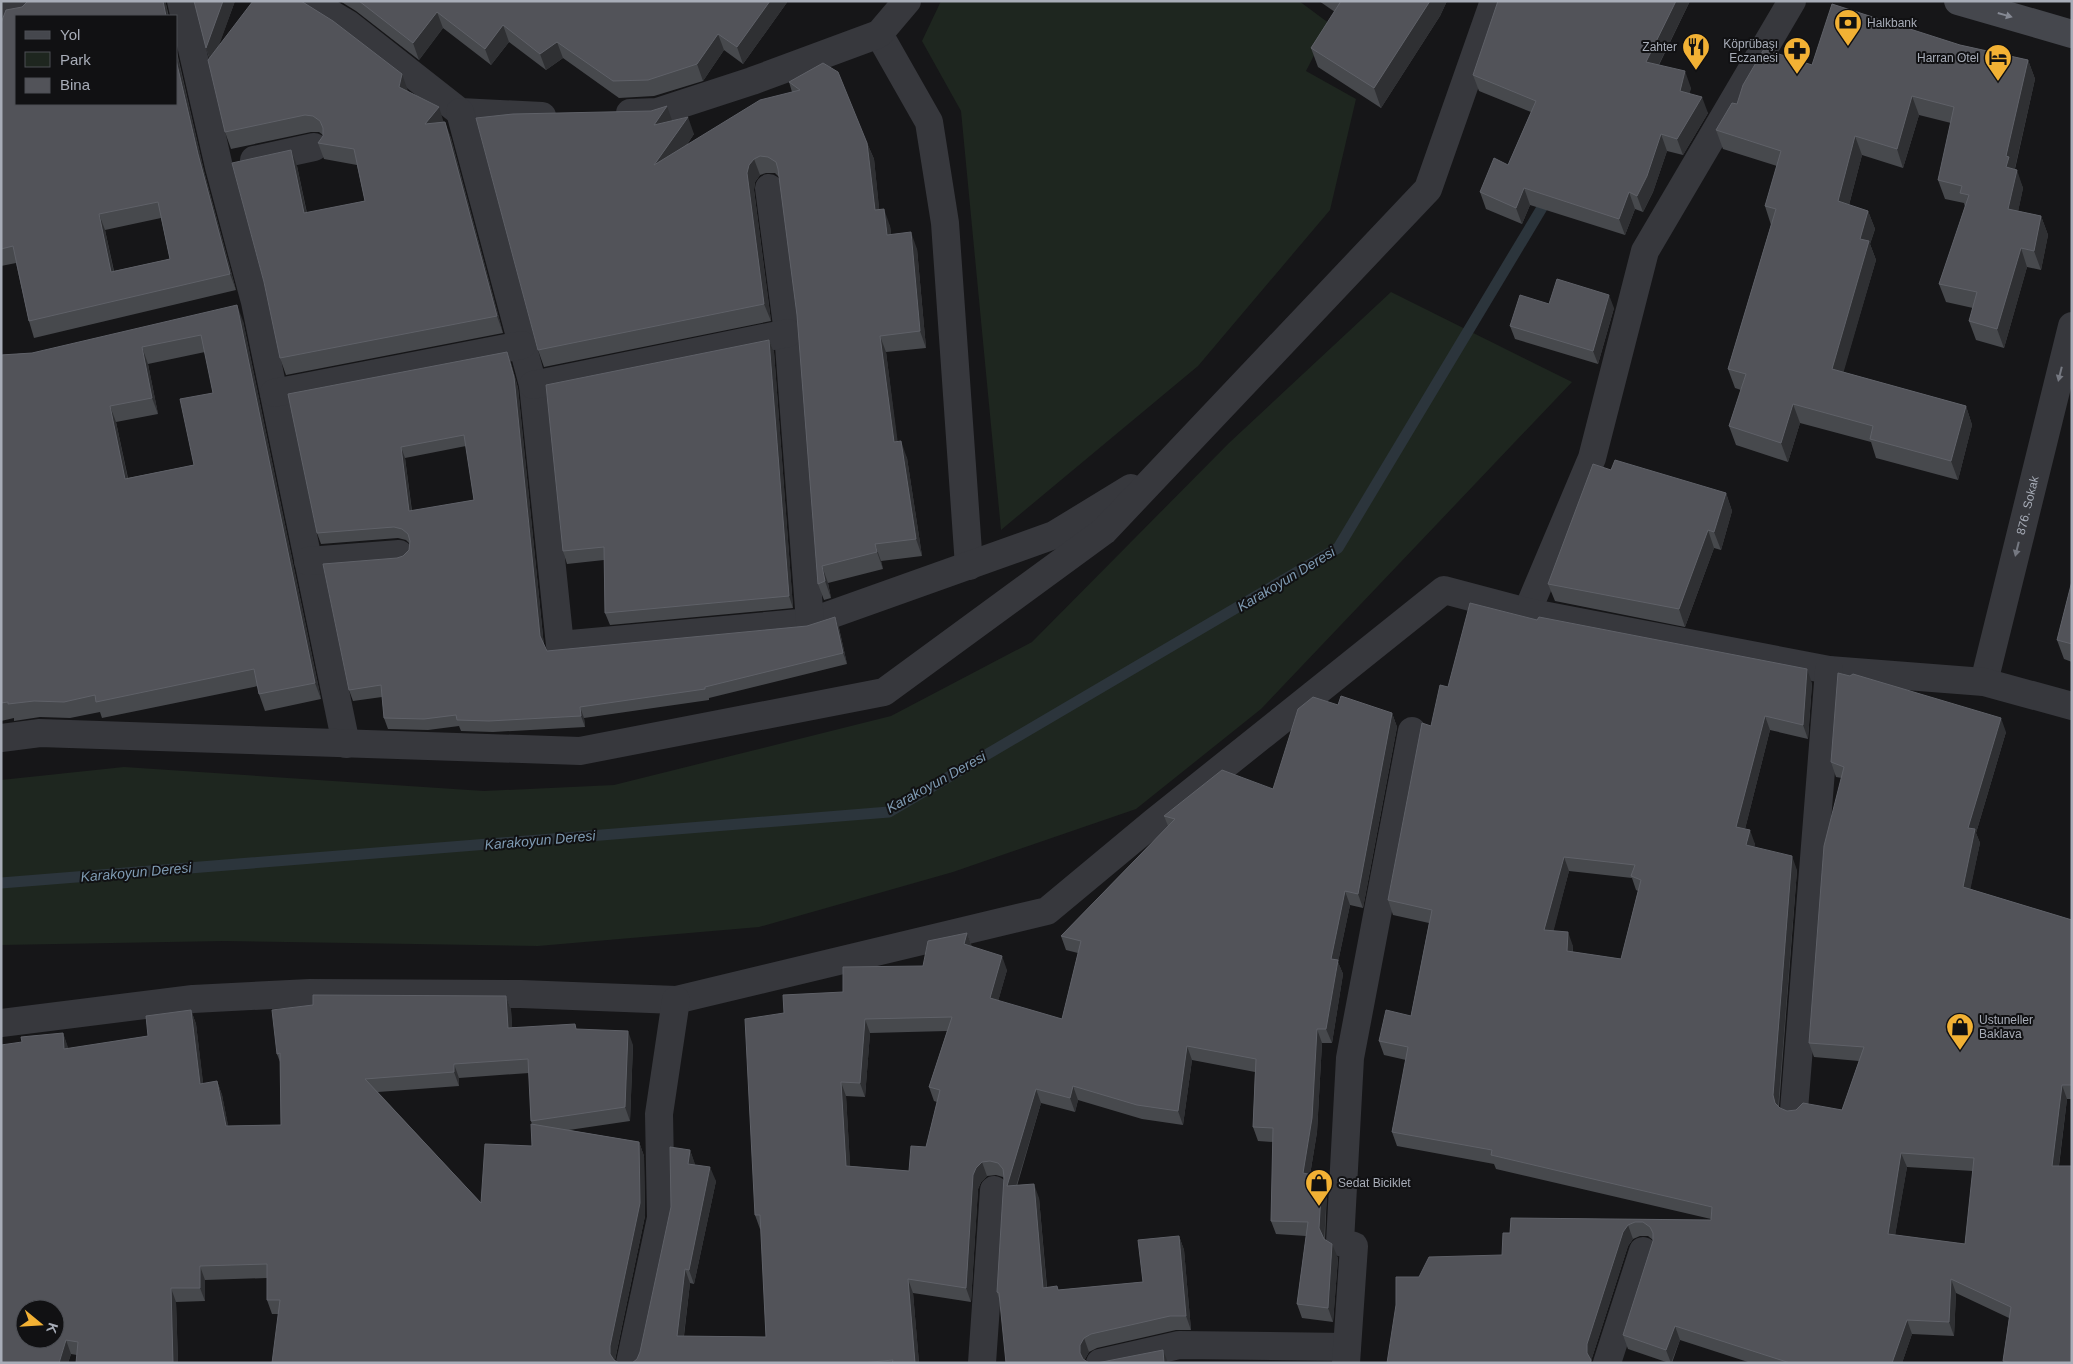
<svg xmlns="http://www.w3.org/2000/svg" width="2073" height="1364" viewBox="0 0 2073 1364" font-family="Helvetica,sans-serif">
<rect width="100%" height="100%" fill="#161618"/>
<path fill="#1e261f" d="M941 1H1299L1330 24 1306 71 1356 99 1330 210 1198 366 1001 530 961 111 922 41Z
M1391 292 1572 382 1261 709 1136 809 953 872 759 927 538 946 224 941 1 945V780L124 767 484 791 614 785 891 716 1032 642 1229 443Z"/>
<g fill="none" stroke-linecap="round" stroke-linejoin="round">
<path stroke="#2c353c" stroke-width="11" d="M1 883 889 812 1338 548 1549 196"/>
<g stroke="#37383d" stroke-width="28">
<path d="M181 1 219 167 255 302 346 744"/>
<path d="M309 1 348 24 460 112 542 116"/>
<path d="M1 11 21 10 22 1"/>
<path d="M879 34 929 122 945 223 969 566"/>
<path d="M460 112 533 385 560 645 810 622 1054 535 1131 488"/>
<path d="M630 113 657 112 752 81 879 34 907 1"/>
<path d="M254 160 314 147"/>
<path d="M769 188 788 333 810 622"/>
<path d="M533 385 788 333"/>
<path d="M274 393 522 345"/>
<path d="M308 561 399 554"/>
<path d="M1527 612 1592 458 1645 251 1792 1"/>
<path id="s1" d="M1984 682 2072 326"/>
<path d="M1 738 40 733 580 751 884 692 1104 531 1428 189 1494 1"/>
<path d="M1 1023 193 999 310 993 521 994 676 1000 1047 911 1154 822 1444 590 1527 612 1829 670 1984 682 2072 706"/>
<path d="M1794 1110 1829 670"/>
<path d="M630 1363 661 1218 659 1114 676 1000"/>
<path d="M982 1363 994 1190"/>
<path d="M1100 1363 1179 1345 1347 1347"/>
<path d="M1346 1363 1354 1246 1340 1242 1350 1058 1412 731"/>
<path d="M1607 1363 1643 1251"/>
</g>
<path stroke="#45474d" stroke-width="28" d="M1958 1 2072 34"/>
</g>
<path fill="#47494d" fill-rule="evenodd" d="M194 1H235L218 47 408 91V92L444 122 451 138 503 333 286 375 280 358 297 166 307 213 365 201 357 165 324 159 318 143 323 136V135L319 132H311L231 149 225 132 209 58 206 48Z
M340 1H788L743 64 724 50 703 81 654 96 619 98 563 58 546 70 509 42 491 65 443 28 419 60 356 11Z
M1319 1H1447L1440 16 1381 108 1318 67 1311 48 1335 12Z
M1690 1 1659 65 1691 88 1689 94 1708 113 1683 155 1667 151 1653 192 1643 212 1635 209 1625 235 1530 205 1522 224 1486 209 1480 192 1508 165 1531 112 1479 91 1473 75Z
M166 4 204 171 236 290 34 338 29 321 16 263 1 266V23ZM161 218 170 259 114 271 105 230Z
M1960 45 2028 60 2035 79 2015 169 2023 188 2018 211 2041 216 2048 235 2041 270 2027 267 2004 348 1976 340 1969 321 1973 308 1946 302 1939 284 1965 207 1964 203 1945 199 1938 180 1951 123 1919 115 1903 168 1862 155 1849 205 1868 211 1875 229 1870 244 1876 260 1843 372 1966 406 1972 425 1958 480 1876 458 1871 442 1800 423 1788 462 1736 445 1729 426 1741 390 1735 388 1728 369 1771 225 1765 206 1777 166 1723 149 1716 130 1737 104 1812 65Z
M823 63 867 143 874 159 879 209 890 226 891 234 917 249 926 348 886 352 897 441 907 458 922 556 881 561 883 569 828 583 831 598 824 600 818 584 797 315 779 177 775 173H766L760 175 755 182 754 190 771 321 544 367 538 350 672 120 694 134 686 146 792 92 789 82Z
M1549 304 1614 308 1598 364 1515 339 1510 326Z
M243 321 321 699 265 711 259 694 258 686 102 718 100 712 70 718 40 717 14 721V718L1 721V355L32 353ZM205 352 213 393 194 465 128 478 116 422 158 414 148 364Z
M769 340 774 352 793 608 610 625 605 613 604 560 567 564 563 551Z
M507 352 511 363 518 388 544 646 547 651 807 626 835 617 839 628 847 664 709 698V700L584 718 585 727 493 732 461 731 459 726 428 730 388 729 384 718 382 697 353 701 349 690 397 558 403 556 409 550 410 544 406 540 398 538 321 544 317 533 288 394ZM466 446 474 500 412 511 405 458Z
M1611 470 1726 493 1732 511 1721 550 1714 548 1685 627 1555 601 1548 584Z
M2072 581V662L2064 659 2057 640Z
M1537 620 1812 683 1808 739 1770 730 1745 829 1755 844 1754 847 1797 870 1779 1107 1780 1108 1787 1111 1842 1110 1859 1061 1814 1057 1809 1043 1842 778 1836 777 1831 762 2006 732 1976 833 1980 843 1970 889 2072 920V1099H2067L2059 1166 2072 1363H2003V1361L2009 1318 1956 1293 1954 1336 1912 1334 1902 1363H1751L1680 1340 1672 1363H1669L1628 1349 1623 1335 1653 1241V1240L1648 1236H1640L1633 1239 1628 1246 1592 1358 1419 1277 1502 1255 1510 1233 1511 1218 1711 1220V1219L1496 1169 1494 1164 1397 1146 1392 1132 1406 1060 1384 1055 1379 1041 1411 1016 1429 923 1393 915 1388 900 1431 726 1448 687ZM1569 871 1632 878 1636 890 1638 891 1621 959 1573 952V946L1553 931ZM1907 1167 1973 1171 1965 1244 1895 1235Z
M1338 705 1392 713 1397 727 1363 908 1350 905 1338 962 1343 974 1332 1043H1322L1317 1132 1310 1175 1327 1191 1325 1240 1338 1258 1333 1322 1302 1318 1297 1304 1306 1236 1276 1234 1271 1221 1273 1142 1258 1141 1253 1127 1255 1072 1192 1060 1183 1125 1142 1119 1078 1100 1075 1112 1041 1103 1017 1186 1039 1198 1047 1287 1059 1290 1143 1282 1179 1236 1184 1250 1191 1330H1176L1097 1348 1089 1352 1085 1359V1360L1000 1302 997 1292 1004 1179 1003 1177 996 1175 987 1176 981 1182 978 1189 971 1302 913 1293 919 1363H632L637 1359 640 1352 690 1150 695 1165 716 1181 694 1284 690 1283 684 1336 766 1337 761 1229H760L755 1215 784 1013 923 966 967 933 972 947 1007 970 998 1001 1062 1019 1078 953 1066 950 1061 936 1168 826 1164 816 1273 789ZM947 1031 929 1087 934 1101 937 1102 926 1147 909 1171 850 1166 846 1096 865 1097 870 1033Z
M506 996 511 1010 512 1027 577 1029 633 1045 630 1121 569 1130 639 1142 644 1156 645 1216 615 1360 278 1314H272L267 1300V1278L205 1280V1301L176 1302 178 1363H76L77 1355 71 1354 68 1363 22 1042 63 1033 68 1049 148 1036 191 1010 196 1024 203 1084 217 1081 222 1095 228 1126 281 1125 280 1062 277 1054ZM529 1073 531 1121 532 1124V1146L481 1203 378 1092 459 1086V1078Z"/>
<path fill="#2f3033" d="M163 1H166V4L168 16H166Z
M223 1H235L212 65 206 48Z
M770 1H788L743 64 737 47Z
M1430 1H1447L1440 16 1381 108 1374 88Z
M1676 1H1690L1652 78 1646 62Z
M437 12 443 28 419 60 413 43Z
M503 25 509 42 491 65 485 49Z
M718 34 724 50 703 81 697 64Z
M557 42 563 58 546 70 540 54Z
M176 50 204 171 236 290 230 274 198 154 176 60Z
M2028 60 2035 79 2014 172 2017 170 2023 188 2015 227 2008 209 2006 167V156Z
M1685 71 1691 88 1686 108 1680 91Z
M402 74 408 91 405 104 399 87Z
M1912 96 1919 115 1903 168 1897 149Z
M1702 97 1708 113 1683 155 1677 139Z
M667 106 673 123 654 125Z
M439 107 444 123 425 124Z
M688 117 694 134 660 182 654 165Z
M445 122 451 138 503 333 497 316Z
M1661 134 1667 151 1653 192 1643 212 1637 196Z
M1855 136 1862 155 1845 220 1838 201Z
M867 143 874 159 881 226 875 210Z
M291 150 297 166 310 230 304 213Z
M754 159 760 175 755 182 754 190 771 321 764 304 747 173 749 165Z
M1524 188 1530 205 1522 224 1516 208Z
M1629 192 1635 209 1625 235 1619 219Z
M884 209 890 226 893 251 887 235Z
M1868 211 1875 229 1870 244 1876 260 1839 388 1832 369 1860 239Z
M99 214 105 230 117 288 111 272Z
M2041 216 2048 235 2041 270 2034 251Z
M911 232 917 249 926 348 920 331Z
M2021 248 2027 267 2004 348 1997 329Z
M1609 295 1614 308 1598 364 1593 351Z
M237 305 243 321 321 699 315 683Z
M880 336 886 352 900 459 894 442Z
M769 340 774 352 793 608 789 596Z
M142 347 148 364 158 414 152 398Z
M507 352 511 363 518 388 544 647 540 636Z
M1793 404 1800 423 1788 462 1781 443Z
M110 406 116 422 131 495 125 479Z
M1966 406 1972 425 1958 480 1951 461Z
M901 441 907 458 922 556 916 539Z
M401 447 405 458 413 522 409 511Z
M1726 493 1732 511 1721 550 1714 532Z
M1708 530 1714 548 1685 627 1679 609Z
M875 544 881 561 883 569 877 552Z
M822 566 828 583 831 598 825 581Z
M835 617 839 628 847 664 843 653Z
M1807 669 1812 683 1808 739 1803 725Z
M580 707 584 718 585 727 581 716Z
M1392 713 1397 727 1363 908 1358 894Z
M1765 716 1770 730 1742 841 1736 827Z
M2001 718 2006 732 1976 833 1980 843 1968 901 1963 887 1968 828Z
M1750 830 1755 844 1751 859 1746 845Z
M1792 856 1797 870 1778 1109 1775 1103 1773 1095Z
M1564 857 1569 871 1550 945 1544 930Z
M1345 891 1350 905 1338 962 1343 974 1332 1043 1326 1029 1331 959Z
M1568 932 1573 946 1572 965 1567 951Z
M967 933 972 947 964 944Z
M1002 956 1007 970 995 1012 990 998Z
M506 996 511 1010 513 1041 508 1028Z
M191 1010 196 1024 205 1098 200 1084Z
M865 1019 870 1033 865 1097 860 1083Z
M1317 1029 1322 1043 1317 1132 1308 1187 1303 1173Z
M628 1031 633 1045 630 1121 625 1107Z
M63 1033 68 1047 70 1063 64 1049Z
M1187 1046 1192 1060 1183 1125 1178 1111Z
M454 1064 459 1078V1086L454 1072Z
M217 1081 222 1095 231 1140 226 1126Z
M841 1082 846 1096 851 1180 846 1166Z
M2062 1085 2067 1099 2057 1180 2052 1166Z
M1073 1086 1078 1100 1075 1112 1070 1098Z
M1036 1089 1041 1103 1012 1200 1007 1186Z
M639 1142 644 1156 645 1216 615 1360V1363L610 1354V1346Z
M690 1150 695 1164 693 1178 688 1164Z
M1901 1153 1907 1167 1893 1248 1888 1234Z
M982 1162 987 1176 981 1182 978 1189 971 1302 966 1288 973 1175 976 1168Z
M710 1167 716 1181 694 1284 689 1270Z
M1322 1177 1327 1191 1324 1242 1319 1228Z
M1034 1184 1039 1198 1048 1302 1043 1288Z
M1628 1225 1633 1239 1628 1246 1592 1358V1363H1590L1587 1353V1344L1623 1232Z
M1179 1236 1184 1250 1191 1330 1186 1316Z
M1332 1244 1338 1258 1333 1322 1328 1308Z
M200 1266 205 1280V1301L200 1288Z
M685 1269 690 1283 682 1350 677 1336Z
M908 1279 913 1293 919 1363H915Z
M1951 1279 1956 1293 1954 1336 1949 1322Z
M171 1288 176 1302 178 1363H173Z
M1907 1320 1912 1334 1902 1363H1892Z
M1675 1326 1680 1340 1671 1363 1666 1350Z
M1084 1338 1089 1352 1085 1359V1363L1080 1353V1345Z
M66 1340 71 1354 68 1363H59Z
M1163 1350 1168 1363H1164Z"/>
<path fill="#525359" stroke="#5f6168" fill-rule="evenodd" d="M28 1H163L166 16H16V104H176V60L198 154 230 274 29 321 13 246 1 249V23L6 10 22 7ZM158 202 170 259 111 272 99 214Z
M194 1H223L206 48Z
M253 1H301L333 21 402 74 399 87 439 107 425 124 445 122 497 316 280 358 264 282 232 163 291 150 304 213 365 201 354 149 318 143 323 136V128L320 121 313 116 305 115 225 132 208 60Z
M359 1H770L737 47 718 34 697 64 648 80 613 81 557 42 540 54 503 25 485 49 437 12 413 43Z
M1341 1H1430L1374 88 1311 48Z
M1498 1H1676L1646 62 1685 71 1680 91 1702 97 1677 139 1661 134 1647 176 1637 196 1629 192 1619 219 1524 188 1516 208 1480 192 1494 158 1508 165 1536 101 1473 75Z
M1832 4 1960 45 2028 60 2006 156 2009 157 2006 167 2017 170 2008 209 2041 216 2034 251 2021 248 1997 329 1969 321 1977 292 1939 284 1969 195 1960 193 1962 186 1938 180 1954 107 1912 96 1897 149 1855 136 1838 201 1868 211 1860 239 1869 241 1832 369 1966 406 1951 461 1870 439 1873 426 1793 404 1781 443 1729 426 1746 374 1728 369 1776 209 1765 206 1781 151 1716 130 1732 103 1737 104 1743 85 1764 49 1812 65Z
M823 63 838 72 867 143 875 210 884 209 887 235 911 232 920 331 880 336 894 442 901 441 916 539 875 544 877 552 822 566 825 581 818 584 797 315 778 169 776 162 768 157 760 156 754 159 749 165 747 173 764 304 538 350 476 118 513 114 651 111 667 106 654 125 688 117 654 165 760 100 800 90 789 82Z
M1557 279 1609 295 1593 351 1510 326 1520 295 1549 304Z
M237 305 315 683 259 694 254 669 96 702 95 695 64 702 34 701 8 704V702L1 703V355L32 353ZM201 335 213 393 180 399 194 465 125 479 110 406 152 398 142 347Z
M769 340 789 596 605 613 604 547 563 551 546 385Z
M507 352 514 377 540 636 547 651 807 626 835 617 843 653 705 687V689L580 707 581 716 489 721 457 720 456 715 424 719 384 718 381 685 349 690 323 564 397 558 403 556 409 550 410 541 408 534 402 529 394 527 317 533 288 394ZM464 435 474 500 409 511 401 447Z
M1615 460 1726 493 1714 532 1708 530 1679 609 1548 584 1593 464 1611 470Z
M2072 581V644L2057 640Z
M1470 603 1537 620 1539 617 1807 669 1803 725 1765 716 1736 827 1750 830 1746 845 1792 856 1773 1095 1775 1103 1780 1108 1787 1111 1796 1110 1803 1103 1842 1110 1864 1047 1809 1043 1824 846 1844 767 1831 762 1838 673 1850 676 1853 674 2001 718 1968 828 1975 829 1963 887 2072 920V1085H2062L2052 1166H2072V1363H2014L2003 1361 2011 1307 1951 1279 1949 1322 1907 1320 1892 1363H1790L1675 1326 1666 1350 1623 1335 1653 1241V1233L1650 1227 1643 1222H1635L1628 1225 1623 1232 1587 1344V1353L1591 1360 1590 1363H1387L1396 1305V1277H1419L1429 1257 1502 1255 1503 1233H1510L1511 1218 1711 1220 1712 1207 1491 1155 1492 1150 1392 1132 1408 1047 1379 1041 1386 1010 1411 1016 1432 910 1388 900 1422 723 1431 726 1440 685 1448 687ZM1564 857 1635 865 1631 876 1641 880 1621 959 1567 951 1568 932 1544 930ZM1901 1153 1974 1158 1965 1244 1888 1234Z
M1341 696 1392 713 1358 894 1345 891 1331 959 1338 960 1326 1029H1317L1312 1118 1303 1173 1322 1177 1319 1228 1324 1239 1332 1244 1328 1308 1297 1304 1308 1222 1271 1221 1273 1128 1253 1127 1256 1059 1187 1046 1178 1111 1137 1105 1073 1086 1070 1098 1036 1089 1007 1186 1034 1184 1043 1288 1057 1286 1058 1290 1143 1282 1138 1240 1179 1236 1186 1316H1170L1091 1334 1084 1338 1080 1345V1353L1083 1359 1089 1363H1006L999 1293 997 1292 1004 1177 1003 1169 998 1163 990 1161 982 1162 976 1168 973 1175 966 1288 908 1279 915 1363H892L893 1360 862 1363H632L637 1359 640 1352 671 1207 670 1147 690 1150 688 1164 710 1167 689 1270 685 1269 677 1336 766 1337 760 1215H755L745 1019 784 1013 783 995 843 992V967L923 966 928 941 967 933 964 944 1002 956 990 998 1062 1019 1081 941 1061 936 1175 819 1164 816 1222 770 1273 789 1298 709 1313 697 1338 705ZM952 1017 929 1087 940 1090 926 1147 911 1146 909 1171 846 1166 841 1082 860 1083 865 1019Z
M313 995 506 996 508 1028 575 1024 576 1029 628 1031 625 1107 531 1121 528 1059 454 1064V1072L365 1079 481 1203 485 1144 532 1146 531 1124 639 1142 640 1203 610 1346V1354L614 1360 619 1363H272L280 1300H267V1264L200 1266V1288H171L173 1363H76L78 1342 66 1340 59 1363H1V1045L22 1042 21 1037 63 1033 64 1049 148 1036 146 1016 191 1010 200 1084 217 1081 226 1126 281 1125 280 1053 277 1054 272 1010 313 1005ZM25 1309H55V1339H25Z
M1163 1350 1164 1363H1097Z"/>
<defs><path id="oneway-solid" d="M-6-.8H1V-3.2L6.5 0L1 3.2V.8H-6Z" transform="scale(1.25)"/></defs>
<use fill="#858993" href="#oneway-solid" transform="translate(2005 15) rotate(16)"/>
<g fill="#757881">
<use href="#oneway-solid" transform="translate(2060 374) rotate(104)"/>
<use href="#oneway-solid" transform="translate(2017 549) rotate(104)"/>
</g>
<defs>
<symbol id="bank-pin" viewBox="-11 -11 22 30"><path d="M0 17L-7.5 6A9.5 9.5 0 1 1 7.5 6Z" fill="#f2b134" stroke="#111113"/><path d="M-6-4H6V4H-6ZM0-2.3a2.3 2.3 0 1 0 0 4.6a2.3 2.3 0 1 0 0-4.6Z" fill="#111"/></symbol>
<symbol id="restaurant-pin" viewBox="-11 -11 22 30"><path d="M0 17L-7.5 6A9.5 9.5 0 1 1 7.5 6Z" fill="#f2b134" stroke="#111113"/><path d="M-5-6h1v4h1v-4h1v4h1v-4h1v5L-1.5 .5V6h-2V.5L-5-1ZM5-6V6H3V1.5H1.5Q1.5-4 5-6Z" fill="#111"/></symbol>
<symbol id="pharmacy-pin" viewBox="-11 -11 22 30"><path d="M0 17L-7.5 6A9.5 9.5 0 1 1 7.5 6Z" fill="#f2b134" stroke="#111113"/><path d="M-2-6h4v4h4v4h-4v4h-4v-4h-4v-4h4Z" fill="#111"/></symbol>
<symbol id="hotel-pin" viewBox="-11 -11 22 30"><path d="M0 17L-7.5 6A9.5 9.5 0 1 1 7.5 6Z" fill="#f2b134" stroke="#111113"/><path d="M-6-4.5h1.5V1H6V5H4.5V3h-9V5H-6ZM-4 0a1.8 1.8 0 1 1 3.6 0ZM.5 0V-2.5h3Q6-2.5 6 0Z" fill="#111"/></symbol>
<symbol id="shop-pin" viewBox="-11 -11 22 30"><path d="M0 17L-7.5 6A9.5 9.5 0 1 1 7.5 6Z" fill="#f2b134" stroke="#111113"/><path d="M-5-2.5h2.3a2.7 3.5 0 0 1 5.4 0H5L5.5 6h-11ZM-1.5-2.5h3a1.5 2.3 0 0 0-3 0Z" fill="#111"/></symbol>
</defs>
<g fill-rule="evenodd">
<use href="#bank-pin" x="1832" y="7" width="32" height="43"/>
<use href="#restaurant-pin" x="1680" y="31" width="32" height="43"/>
<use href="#pharmacy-pin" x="1781" y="35" width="32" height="43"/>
<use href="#hotel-pin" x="1982" y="42" width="32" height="43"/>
<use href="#shop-pin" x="1944" y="1011" width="32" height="43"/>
<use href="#shop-pin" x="1303" y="1167" width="32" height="43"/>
</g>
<g text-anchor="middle" stroke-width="4" stroke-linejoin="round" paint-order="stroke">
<g font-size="12" fill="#a8adb8" stroke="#111113" text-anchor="start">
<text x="1867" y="27">Halkbank</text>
<text x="1778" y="48" text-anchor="end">Köprübaşı<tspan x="1778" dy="14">Eczanesi</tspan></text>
<text x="1677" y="51" text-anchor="end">Zahter</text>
<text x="1979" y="62" text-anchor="end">Harran Otel</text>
<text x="1979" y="1024">Ustuneller<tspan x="1979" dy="14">Baklava</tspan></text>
<text x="1338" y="1187">Sedat Biciklet</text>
</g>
<g font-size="12" fill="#a8adb8" stroke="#111113">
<text dy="4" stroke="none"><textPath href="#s1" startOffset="182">876. Sokak</textPath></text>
</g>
<g font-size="14" font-style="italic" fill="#7f9bb3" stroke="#111113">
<text transform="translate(1286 579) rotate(-31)" y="5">Karakoyun Deresi</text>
<text transform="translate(936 782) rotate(-29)" y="5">Karakoyun Deresi</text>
<text transform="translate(540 840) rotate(-5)" y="5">Karakoyun Deresi</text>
<text transform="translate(136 872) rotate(-5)" y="5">Karakoyun Deresi</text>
</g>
</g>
<rect width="2073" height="1364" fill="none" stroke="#a8adb8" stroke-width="5"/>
<rect x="15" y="15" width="162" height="90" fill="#111113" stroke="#4d4f55"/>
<rect x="25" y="31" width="25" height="8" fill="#45474d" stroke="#4d4f55"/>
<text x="60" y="40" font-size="15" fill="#a8adb8">Yol</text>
<rect x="25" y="52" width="25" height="15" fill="#1e261f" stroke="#4d4f55"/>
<text x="60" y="65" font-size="15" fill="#a8adb8">Park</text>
<rect x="25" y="78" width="25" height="15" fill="#525359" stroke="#4d4f55"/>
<text x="60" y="90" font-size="15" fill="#a8adb8">Bina</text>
<g transform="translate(40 1324) rotate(108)"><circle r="24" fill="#111113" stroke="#4d4f55"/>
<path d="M0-4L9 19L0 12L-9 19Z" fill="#f2b134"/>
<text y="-8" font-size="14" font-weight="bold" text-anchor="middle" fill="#a8adb8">K</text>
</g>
</svg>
